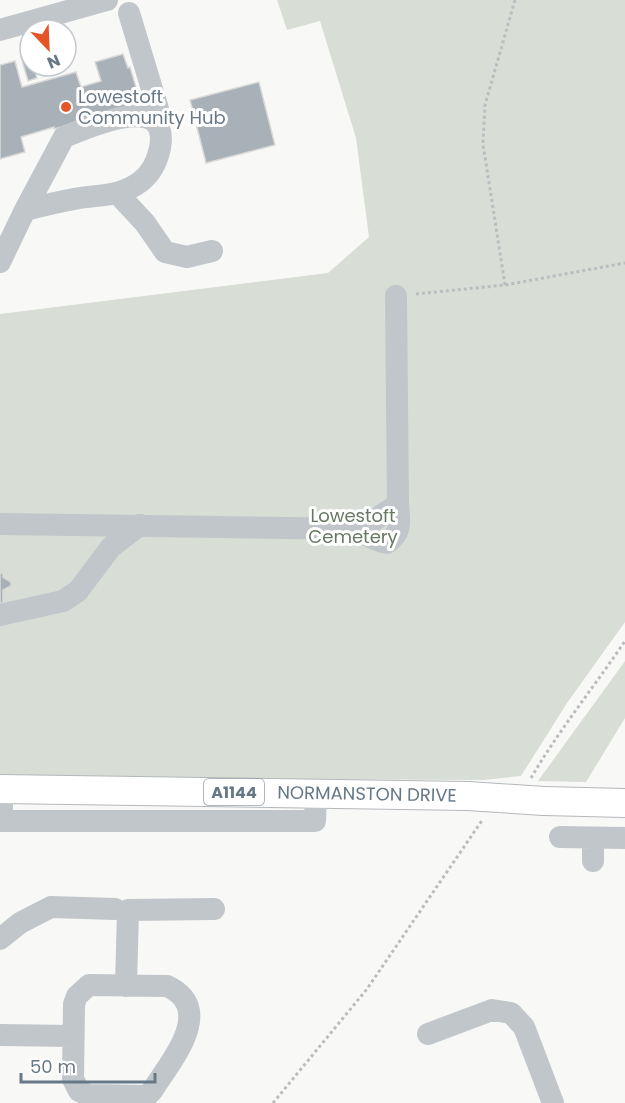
<svg xmlns="http://www.w3.org/2000/svg" width="625" height="1103" viewBox="0 0 625 1103" font-family="Poppins,sans-serif">
<rect width="100%" height="100%" fill="#f8f8f6"/>
<path fill="#d8ddd5" d="M277 0H625V622L567 703 521 776 483 780 0 778V314L328 273 369 237 356 138 320 21 287 30Z
M625 661V718L586 782 538 781Z"/>
<path fill="#a8b1b7" stroke="#dadad8" stroke-width="1.5" d="M30 54V66H34L37 78 28 81 21 57Z
M123 54 128 68 130 67 141 104 54 129V127L21 137 25 152 0 159V65L15 61 22 87 76 72 81 87 101 81 95 62Z
M259 82 275 145 206 163 190 100Z
M0 573H3V577L11 582V586L3 590V603H0Z"/>
<g fill="none" stroke-linecap="round" stroke-linejoin="round">
<defs>
<path id="major" d="M0 789 468 796
M544 801 625 803"/>
</defs>
<use href="#major" stroke="#b3b8bc" stroke-width="30"/>
<path stroke="#b9bdc0" stroke-width="3" stroke-dasharray="3 3" stroke-linecap="butt" d="M505 285 483 144 485 105 515 0
M416 294 505 285 625 263
M531 778C559 730 594 687 625 641
M273 1103 367 989 483 819"/>
<path stroke="#c1c6ca" stroke-width="22" d="M129 13 158 109 151 119
M0 30 107 0
M118 194 145 223 165 252 187 257 212 251
M0 262 25 210 64 137C89 127 170 90 160 148 157 162 151 174 140 182 118 198 99 194 74 199 58 202 41 206 25 210
M0 524 354 529 370 523 398 504 396 296
M354 529C365 534 375 541 387 543 403 531 399 522 398 504
M0 615 63 601 78 591 111 547 140 525
M2 789V821H315L316 792
M560 837 625 838
M593 861V838
M0 939 20 923 51 907 115 909
M89 985 167 986C217 1009 170 1062 152 1091L147 1096 88 1095 79 1091 73 1079 74 1004 77 996Z
M126 986 128 910 214 909
M428 1034 492 1010 511 1013 524 1027 553 1103
M0 1035 73 1036"/>
<use href="#major" stroke="#fff" stroke-width="28"/>
<defs>
<path id="major-bridge" d="M468 796 544 801"/>
</defs>
<use href="#major-bridge" stroke="#b3b8bc" stroke-width="30" stroke-linecap="butt"/>
<use href="#major-bridge" stroke="#fff" stroke-width="28"/>
</g>
<circle fill="#e65528" stroke="#fff" stroke-width="2" cx="66" cy="107" r="6"/>
<g text-anchor="middle" stroke-width="6" stroke-linejoin="round" paint-order="stroke">
<rect fill="#fff" stroke="#95a1ab" stroke-width="1.5" x="204" y="779" width="60" height="26" rx="4.5"/>
<g font-size="16" font-weight="bold" fill="#677987">
<text x="234" y="798">A1144</text>
</g>
<g font-size="18" fill="#677987" stroke="#fff" text-anchor="start">
<text x="78" y="103">Lowestoft<tspan x="78" dy="21">Community Hub</tspan></text>
</g>
<g font-size="18" fill="#667962" stroke="#fff">
<text x="353" y="522">Lowestoft<tspan x="353" dy="21">Cemetery</tspan></text>
</g>
<g font-size="18" fill="#677987" stroke="#fff">
<text transform="translate(367 794) rotate(1)" y="6">NORMANSTON DRIVE</text>
</g>
</g>
<g transform="translate(48 48) rotate(157)"><circle r="28" fill="#ffffff" stroke="#c2c9cf" stroke-width="1.5"/>
<path d="M0-4.5L10 22L0 15L-10 22Z" fill="#e65528"/>
<text y="-9" font-size="16" font-weight="bold" text-anchor="middle" fill="#677987">N</text>
</g>
<path d="M21 1073v9h134v-9" fill="none" stroke="#677987" stroke-width="3"/>
<text x="30" y="1073" font-size="18" fill="#677987" stroke="#ffffff" stroke-width="4.5" paint-order="stroke">50 m</text>
</svg>
